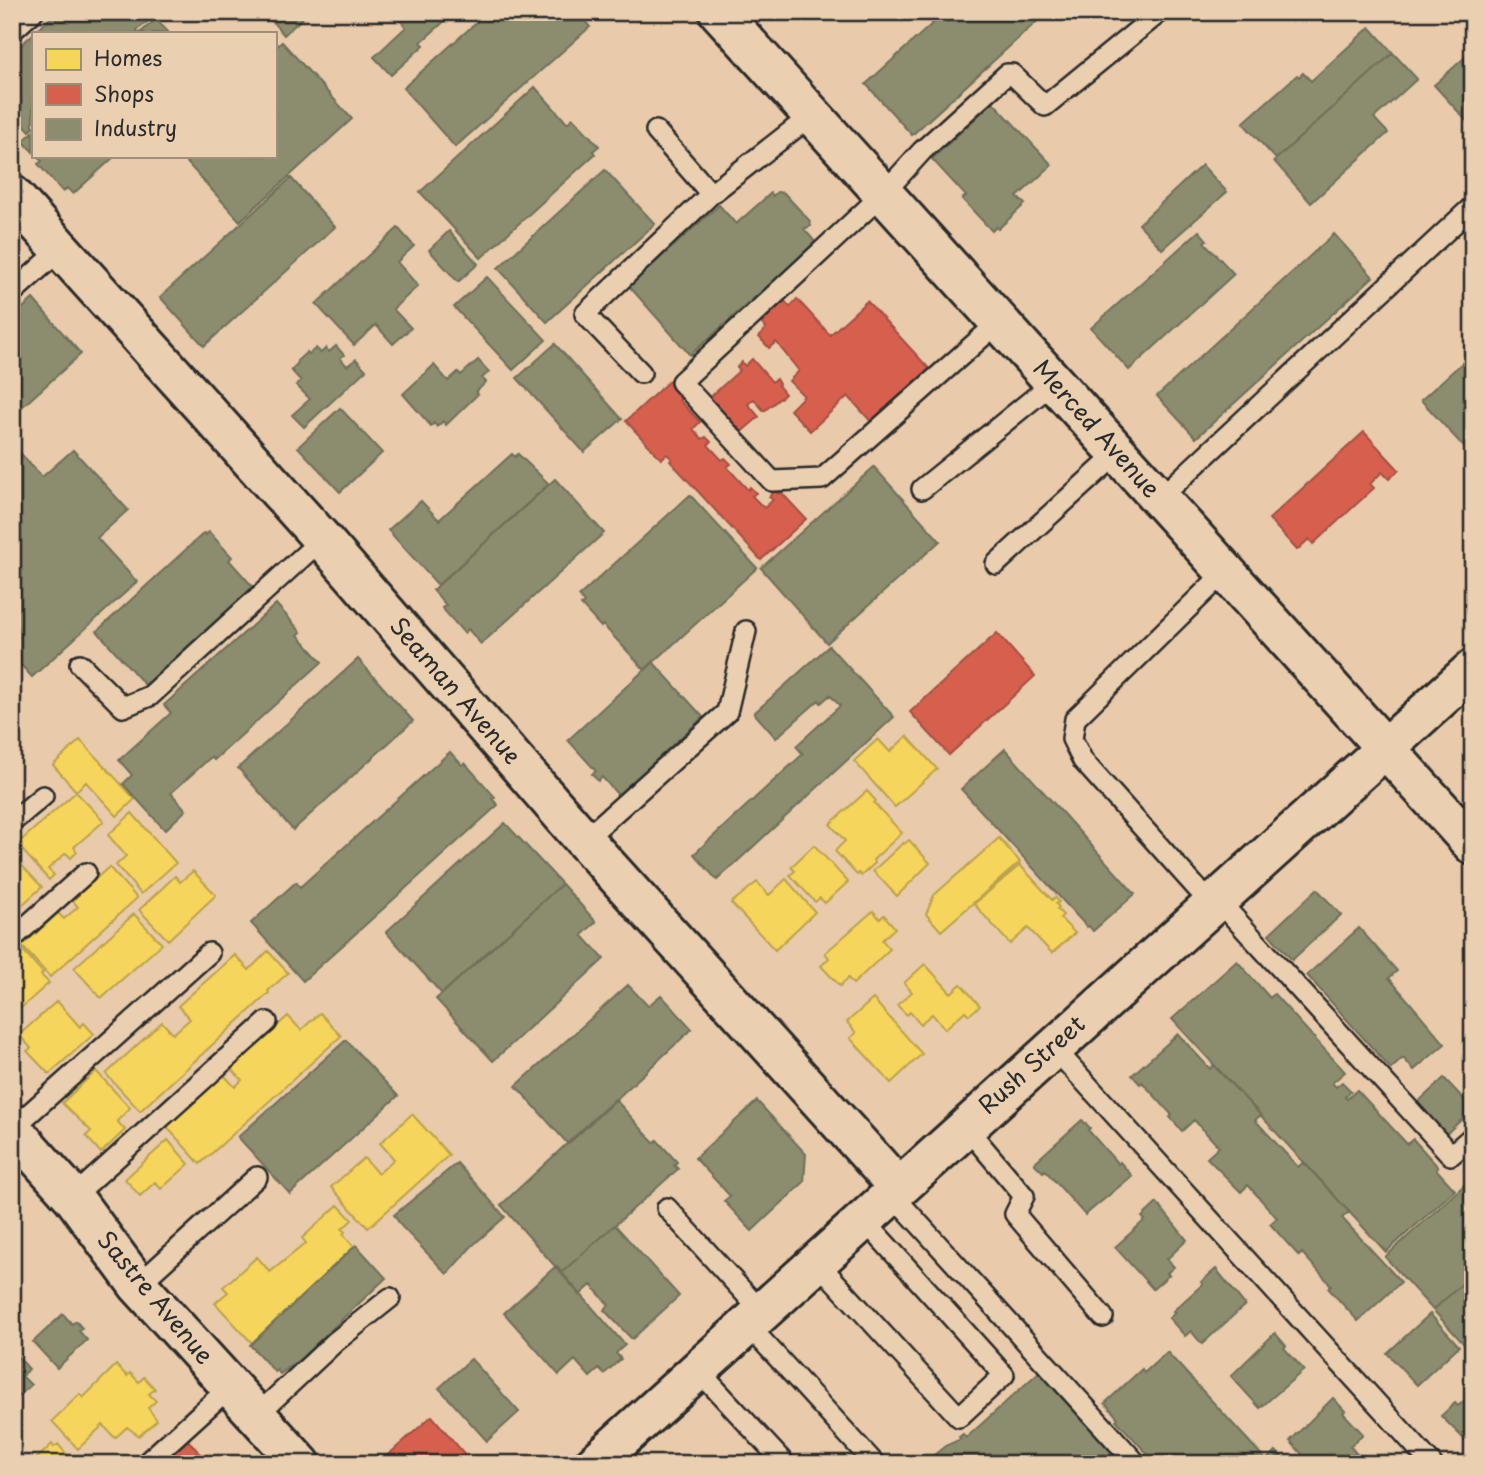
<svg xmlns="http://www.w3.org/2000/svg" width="1485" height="1476" viewBox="0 0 1485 1476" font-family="'Playpen Sans',sans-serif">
<rect width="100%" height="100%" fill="#e9cbab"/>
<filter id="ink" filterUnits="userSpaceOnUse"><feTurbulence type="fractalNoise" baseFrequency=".0143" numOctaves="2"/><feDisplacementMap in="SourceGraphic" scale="14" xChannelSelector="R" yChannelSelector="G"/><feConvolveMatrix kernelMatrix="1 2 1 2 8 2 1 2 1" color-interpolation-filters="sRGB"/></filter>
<g filter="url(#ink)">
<path fill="#f6d55c" stroke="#b9a24d" stroke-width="2" d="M907 736 937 769 895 807 854 761 878 739 890 752Z
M80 740 135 799 117 816 86 782 76 791 53 765Z
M867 791 876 801 874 803 902 833 873 860 875 863 861 876 859 873 857 875 835 851 845 841 830 824Z
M76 792 104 821 74 847 77 852 71 858 66 853 48 869 54 875 49 880 17 844Z
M132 813 176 863 141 894 116 865 126 856 108 835Z
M999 838 1020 862 941 931 926 914 934 895Z
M909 840 930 863 897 896 873 871 903 843 904 844Z
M814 845 848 882 825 903 820 898 815 902 790 875 795 871 791 867Z
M12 855 42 887 12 914Z
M1020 865 1052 900 1055 897 1059 902 1056 904 1059 907 1057 909 1063 915 1060 918 1075 933 1052 953 1028 928 1010 944 974 904Z
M109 867 137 898 50 977 22 946 58 913 64 919 78 907 72 900Z
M193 871 216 895 168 940 139 910 175 876 180 882Z
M786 879 815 912 775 950 731 903 757 882 769 895Z
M873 911 880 919 884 915 895 928 882 940 890 949 853 984 848 978 840 986 821 966 829 958 825 953Z
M134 914 162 944 101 998 74 968Z
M21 948 43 973 41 975 49 983 12 1016V956Z
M268 951 288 973 268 991 269 993 140 1111 106 1074 162 1022 173 1034 190 1019 178 1006 235 955 249 970Z
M925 964 951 993 961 984 980 1006 969 1015 965 1011 945 1029 932 1014 920 1024 910 1012 907 1015 897 1005 912 992 904 983Z
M873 999 922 1054 891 1083 850 1038 856 1033 847 1022Z
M57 1001 80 1027 84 1023 94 1034 49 1074 27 1051 31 1048 19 1035Z
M320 1013 341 1036 200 1164 166 1126 223 1074 235 1087 242 1080 231 1068 288 1016 301 1030Z
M96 1071 130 1108 117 1121 125 1130 101 1153 86 1136 91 1131 62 1103Z
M412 1114 449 1155 368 1228 331 1187 364 1158 378 1174 394 1159 380 1143Z
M168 1140 189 1164 161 1189 155 1182 140 1196 125 1179Z
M338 1205 352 1220 342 1229 345 1232 343 1234 354 1247 252 1343 215 1303 228 1292 223 1287 257 1257 270 1272 306 1243 302 1238Z
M116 1365 127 1376 130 1373 139 1382 144 1377 155 1389 149 1394 156 1401 148 1408 157 1420 139 1436 127 1427 115 1438 103 1425 78 1449 52 1421 80 1394 83 1398Z
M52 1444 54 1447 58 1444 68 1456 65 1459 69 1464H31Z"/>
<path fill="#d6604d" stroke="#a35043" stroke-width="2" d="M779 295 790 307 797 299 830 335 867 301 933 373 875 426 848 396 810 431 790 410 804 396 789 381 799 371 776 342 769 348 759 337 766 328 762 324 765 321 758 314Z
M752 359 772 382 776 379 779 384 778 385 785 394 764 411 754 399 748 404 759 417 739 434 709 398 740 370 737 367 742 362 745 366Z
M671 379 685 395 679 400 700 422 693 429 702 439 706 437 711 442 708 445 722 460 725 458 731 464 727 467 748 490 750 487 756 493 752 496 764 508 773 500 769 497 775 491 778 494 781 492 806 519 761 560 670 461 672 459 667 454 661 459 626 421Z
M1364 432 1399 470 1389 479 1382 472 1370 484 1374 488 1313 544 1309 539 1297 550 1269 519Z
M997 633 1035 676 949 755 910 712Z
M432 1416 473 1464 379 1463Z
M187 1439 209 1464H161Z"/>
<path fill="#8c8c6e" stroke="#6f6f5a" stroke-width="2" d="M57 12H160L137 30 138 33H34Z
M264 12H309L284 35Z
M393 12H455L421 42 424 45 391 75 374 57 406 27Z
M488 12H577L590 27 455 147 403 88Z
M945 12H1041L1044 15 912 135 866 84Z
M156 19 169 33H140Z
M1370 27 1393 53 1276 159 1243 123 1297 75 1299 77 1303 73 1311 81Z
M33 34V128L30 131 12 112V53Z
M282 42 352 119 240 221 181 156H275V48Z
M1473 50V128L1434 85Z
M1393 53 1417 79 1374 118 1388 133 1311 203 1274 161Z
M535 87 567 123 573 118 599 146 593 151 595 154 481 258 420 192Z
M993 102 1052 165 1017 197 1025 204 998 229 996 227 992 231 962 199 966 196 932 159Z
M33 132V152L23 141Z
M37 156H115L73 194 67 188 63 192 38 164 42 161Z
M1202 165 1227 192 1162 249 1139 224Z
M605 170 655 224 547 322 498 268Z
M291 178 335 227 204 346 160 297Z
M777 192 784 193 809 220 811 226 804 229 816 243 690 355 629 286 719 205 736 224 771 193 773 196Z
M398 228 414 246 397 262 418 286 393 309 411 328 393 344 376 325 354 345 316 304Z
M449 231 478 264 458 282 429 250Z
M1199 231 1207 240 1204 242 1234 274 1129 370 1091 328Z
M1334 234 1373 277 1196 438 1157 396Z
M487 277 546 340 513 370 454 307Z
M33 299 81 354 12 416V328L22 320 16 314Z
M555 344 622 419 584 452 517 378Z
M336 346 344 355 340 358 347 366 356 359 366 370 304 427 292 415 310 399 296 385 301 381 291 370 298 363 297 361 307 352 309 354 316 348 321 353 326 348 329 352Z
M1473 353V457L1421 400Z
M478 360 489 372 482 378 486 382 476 392 478 394 446 425 443 421 437 427 434 423 431 426 403 394 434 365 448 381 458 372 461 375Z
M340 408 382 453 340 492 298 447Z
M12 444 42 477 73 450 128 510 97 538 137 582 32 677 12 655Z
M512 454 515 457 518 454 549 484 438 585 388 530 421 501 439 520Z
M874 467 940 541 827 643 761 568Z
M555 479 604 533 481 644 468 629 464 633 442 608 446 605 433 590Z
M690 495 757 568 645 670 603 625 601 627 581 605 584 603 579 596Z
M209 532 232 557 229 560 253 587 145 685 97 631 204 533 206 535Z
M276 604 301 632 298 635 322 662 214 760 211 757 171 793 186 810 165 830 123 784 132 775 119 760 171 713 164 705Z
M829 646 894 717 717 880 694 854 803 754 796 746 840 706 830 695 821 703 819 700 776 738 754 713Z
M358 659 413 721 293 830 238 768Z
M653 662 703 717 618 795 602 777 598 781 592 774 596 771 568 740Z
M1005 749 1135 894 1093 931 1089 926 1087 927 961 789Z
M450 752 462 765 465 763 495 797 492 799 498 805 303 981 251 923 296 882 300 887Z
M505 823 562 884 442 994 386 932Z
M562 884 596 922 582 935 604 959 493 1061 436 999Z
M1317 889 1341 915 1292 960 1269 934Z
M1359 928 1397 971 1389 978 1445 1044 1414 1070 1403 1058 1391 1069 1307 975Z
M1237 961 1270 998 1274 994 1345 1072 1332 1083 1336 1087 1342 1082 1351 1091 1345 1097 1347 1099 1357 1090 1407 1144 1413 1139 1438 1167 1436 1169 1455 1190 1386 1252 1172 1019Z
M628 985 648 1006 661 995 692 1029 568 1144 516 1086Z
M1178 1034 1210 1069 1213 1065 1261 1115 1255 1120 1298 1167 1304 1162 1349 1212 1342 1218 1401 1282 1358 1321 1328 1288 1331 1285 1302 1253 1299 1256 1270 1224 1277 1218 1248 1185 1241 1192 1207 1158 1219 1147 1194 1120 1182 1131 1170 1117 1172 1115 1142 1082 1140 1084 1132 1075Z
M346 1040 398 1096 290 1194 238 1137Z
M1444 1078 1473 1109 1446 1134 1417 1103Z
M615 1099 654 1143 657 1140 677 1162 674 1165 678 1169 561 1273 501 1205Z
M757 1101 806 1154 804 1182 752 1231 724 1201 730 1196 695 1158Z
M1082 1120 1090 1128 1088 1130 1118 1164 1120 1162 1132 1176 1085 1215 1045 1170 1043 1172 1034 1163Z
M457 1163 505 1217 472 1246 447 1274 401 1226 394 1215Z
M1473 1177V1274L1433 1310 1385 1257Z
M1157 1203 1187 1240 1167 1259 1174 1267 1167 1273 1169 1275 1153 1289 1115 1247 1145 1220 1142 1217Z
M615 1225 679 1296 632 1339 604 1310 609 1305 591 1285 580 1295 561 1273Z
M356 1245 386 1278 299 1360 280 1374 277 1370 275 1372 250 1345Z
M556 1266 625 1345 616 1353 621 1359 604 1374 599 1369 590 1377 575 1360 559 1375 504 1313Z
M1216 1269 1245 1305 1202 1344 1191 1331 1185 1336 1169 1318 1175 1313 1173 1311 1203 1284 1201 1282Z
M1473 1274V1354L1433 1310Z
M63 1314 72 1324 76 1321 82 1328 79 1331 87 1340 57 1368 33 1342Z
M1430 1314 1459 1346 1417 1385 1387 1353Z
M1275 1333 1286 1346 1284 1348 1304 1370 1260 1408 1231 1376Z
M12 1350 29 1369 22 1376 31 1385 19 1396 12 1388Z
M1167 1352 1266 1460 1276 1451 1288 1464H1157L1116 1420 1118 1418 1105 1403 1142 1369 1144 1373Z
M471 1359 519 1412 487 1441 439 1388Z
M1039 1372 1122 1464H923L945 1446 961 1439 959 1437 963 1434 966 1438Z
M1473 1393V1448L1441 1416 1455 1403 1458 1406Z
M1333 1398 1345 1411 1343 1413 1363 1434 1350 1446 1365 1464H1311L1290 1441Z"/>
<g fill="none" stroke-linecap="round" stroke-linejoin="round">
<defs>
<path id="service" d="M12 31 33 12
M656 131 711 194 812 115
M12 293 61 249
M999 322 822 479 772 481 681 382 883 194 922 151 1007 74H1012L1045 106 1160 12
M641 373 585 314 711 194
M922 489 1054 382
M1159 499 1473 206
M996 564 1118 453
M80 664 123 707 150 696 322 539
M12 822 43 796
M584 840 727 712 746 631
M1217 899 1451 1155 1473 1136
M1211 904 1083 761 1072 739 1075 719 1225 572
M12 939 86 873
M1053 1047 1432 1464
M965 1126 1024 1196 1015 1214 1103 1317
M12 1129 209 953
M891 1193 1137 1464
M73 1197 267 1022
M667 1208 761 1311
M816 1261 959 1417 1004 1375 863 1219
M138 1285 257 1177
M747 1324 875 1464
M697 1369 785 1464
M257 1415 335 1342 390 1298
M145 1464 231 1386"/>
<path id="minor" d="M12 195 322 539 584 840 898 1187
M12 1129 73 1197 138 1285 301 1464"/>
<path id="tertiary" d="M719 12 1473 845
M594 1464 1473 669"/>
</defs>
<use href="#service" stroke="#2b2b2b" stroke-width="24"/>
<use href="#minor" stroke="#2b2b2b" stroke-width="44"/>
<use href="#tertiary" stroke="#2b2b2b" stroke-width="44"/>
<use href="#service" stroke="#ead0b1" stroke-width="19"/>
<use href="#minor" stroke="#ead0b1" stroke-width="38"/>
<use href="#tertiary" stroke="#ead0b1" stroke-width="38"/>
</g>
</g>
<g text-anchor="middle" stroke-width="7" stroke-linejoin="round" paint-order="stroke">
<g font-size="24" fill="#2b2b2b" stroke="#ead0b1">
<text transform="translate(1096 429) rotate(48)" y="8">Merced Avenue</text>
<text transform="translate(455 691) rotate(49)" y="8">Seaman Avenue</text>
<text transform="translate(1032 1065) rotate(-42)" y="8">Rush Street</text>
<text transform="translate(155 1298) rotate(50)" y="8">Sastre Avenue</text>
</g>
</g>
<rect width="1485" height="1476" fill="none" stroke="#ead0b1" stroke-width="42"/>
<rect x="21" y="21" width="1443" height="1434" fill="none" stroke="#2b2b2b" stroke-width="2.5" filter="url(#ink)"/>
<rect x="32" y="32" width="245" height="126" fill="#ead0b1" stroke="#9e8e7b" stroke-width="2"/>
<rect x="46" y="49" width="35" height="21" fill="#f6d55c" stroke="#9e8e7b" stroke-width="2"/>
<text x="94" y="66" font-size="21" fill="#2b2b2b">Homes</text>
<rect x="46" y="84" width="35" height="21" fill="#d6604d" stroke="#9e8e7b" stroke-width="2"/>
<text x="94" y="102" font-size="21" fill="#2b2b2b">Shops</text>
<rect x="46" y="119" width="35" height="21" fill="#8c8c6e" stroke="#9e8e7b" stroke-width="2"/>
<text x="94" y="136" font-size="21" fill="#2b2b2b">Industry</text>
</svg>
